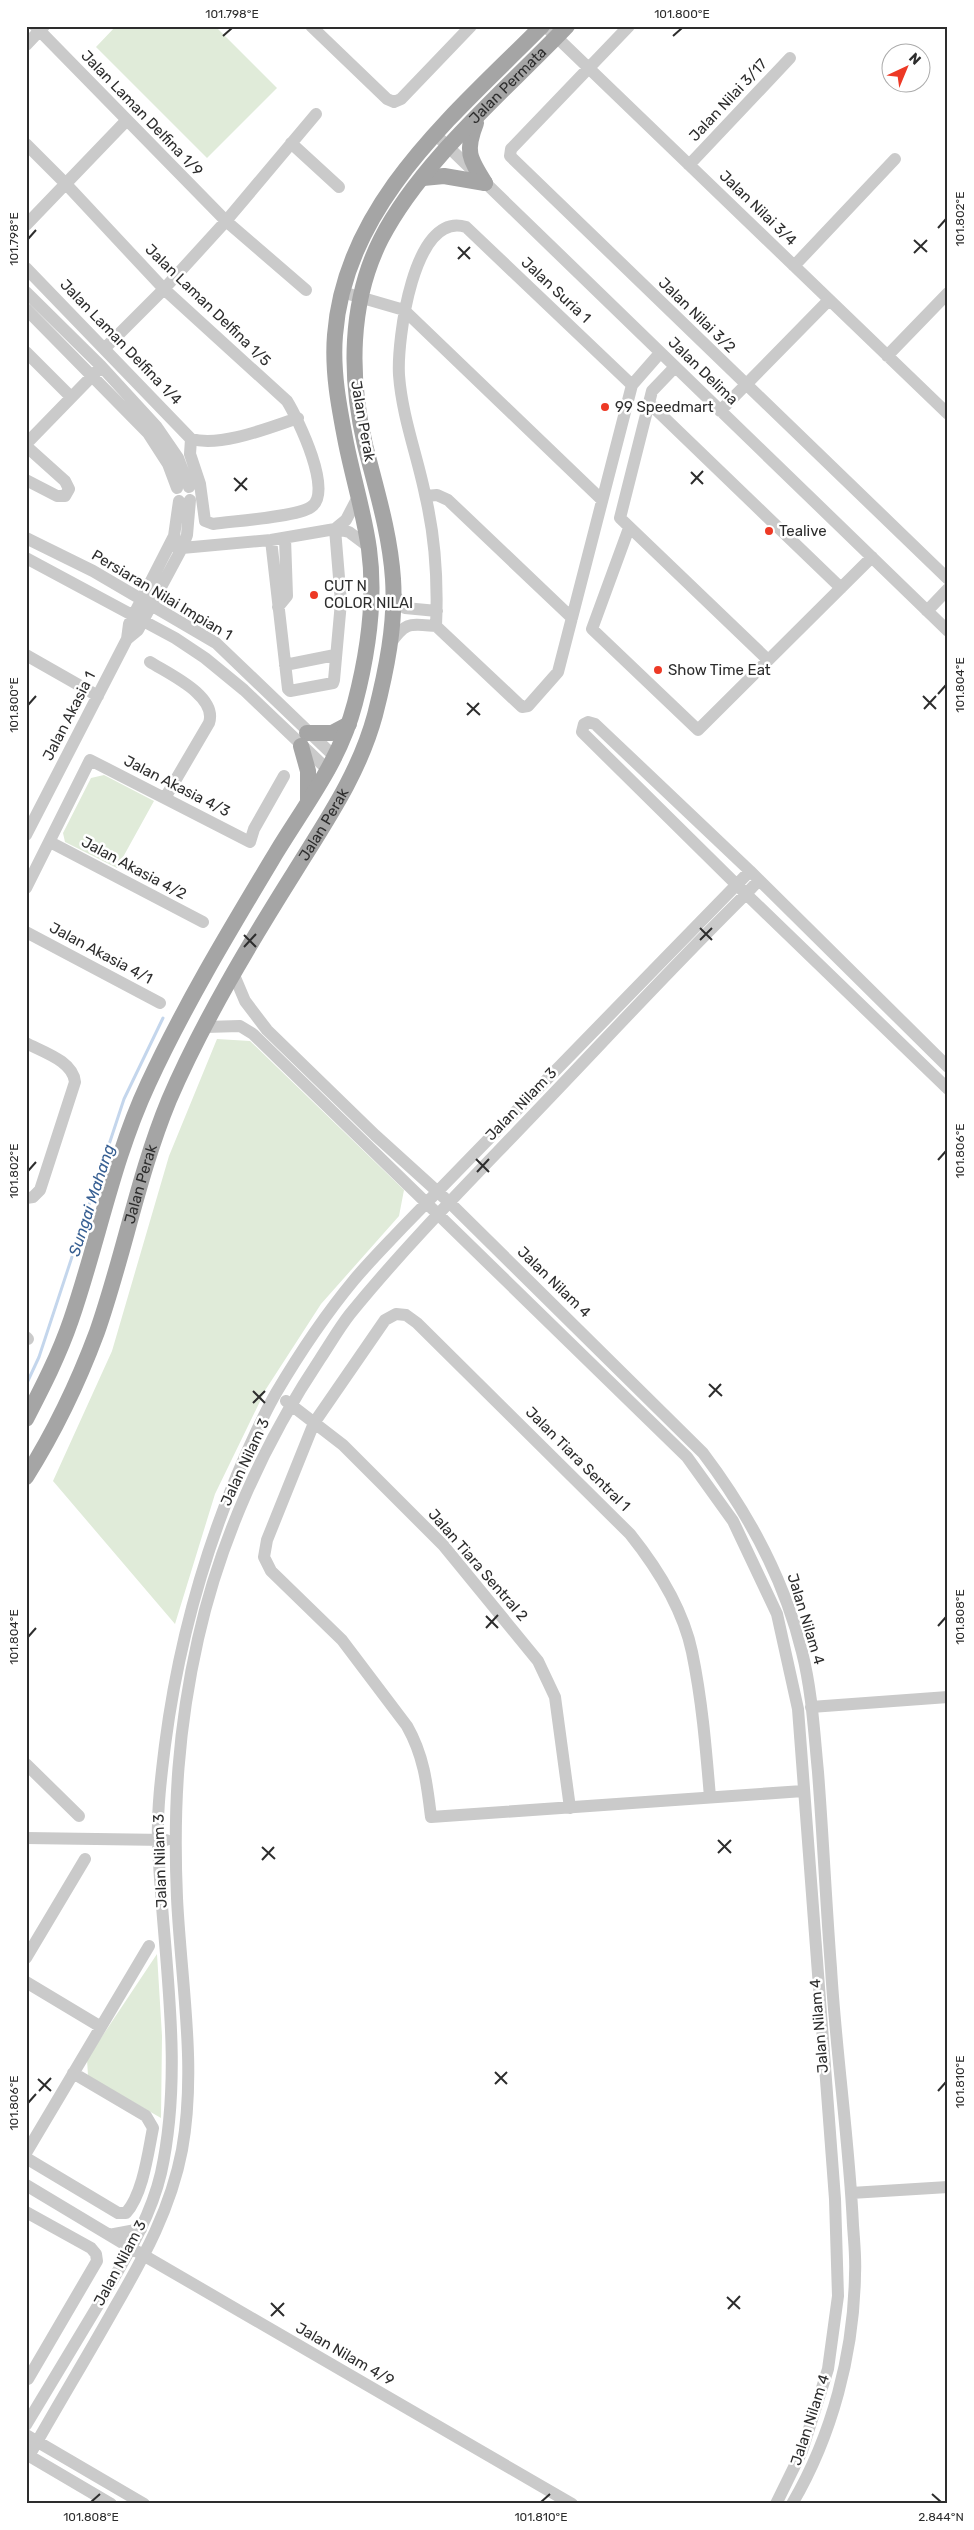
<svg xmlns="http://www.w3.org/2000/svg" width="974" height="2530" viewBox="0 0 974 2530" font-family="Rubik,sans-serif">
<rect width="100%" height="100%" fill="#fff"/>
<path fill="#e0ebd9" d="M116 26H215L277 88 207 158 96 47Z
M104 775 154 801 117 868 65 842 63 833 91 778Z
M217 1039 250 1041 404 1190 399 1216 321 1304 266 1389 215 1494 175 1624 53 1481 112 1351 169 1156Z
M157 1954 162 2036 161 2118 88 2076 87 2059Z"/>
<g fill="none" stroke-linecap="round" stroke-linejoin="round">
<path stroke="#c4d6ec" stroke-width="3" d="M26 1385 39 1357 124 1099 163 1018"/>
<path stroke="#cacaca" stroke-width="12" d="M35 26 226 221 306 290
M311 26 387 99 394 102 401 99 471 26
M545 26 948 414
M629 26 511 149 510 156 948 579
M26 45 44 26
M436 135 948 631
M291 143 339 187
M26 144 65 183 164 289 287 401C298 419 334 493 311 507 297 517 233 521 213 524L205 521 200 484 190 454 191 439C222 447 268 428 298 418
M689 165 790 58
M26 225 126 121
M794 266 895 159
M26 268 191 439
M26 292 101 366 156 426 178 458 189 487
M342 292 404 310 601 499
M26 309 148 433 168 464 177 488
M105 348 164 289 226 221 316 114
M26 352 71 397
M887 356 948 293
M675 367 652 391 620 518 768 660
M632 385 466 227C413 210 397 341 399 375 402 416 417 455 425 494 435 536 438 583 436 626L522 707 528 706 558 672 632 385 660 353
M649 403 841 588
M720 411 829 300
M26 444 98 370
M26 446 65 481 69 489 65 496H57L26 480
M426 496 437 495 448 500 572 618
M629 528 592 629 698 730 872 557
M335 529 346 520 358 497
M26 538 93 571 216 643 336 758
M271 540 288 689 290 691 333 683 334 680 341 602 335 529
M171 544 182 548 271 540 335 529 349 532 369 547
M26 558 175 638 205 658 244 690 329 771
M394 594 405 608 437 611
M278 607 287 596 285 538
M927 611 948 589
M127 639 138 630 182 548 187 535 190 500
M390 644C406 621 410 624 436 626
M26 655 98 696
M150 662C169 674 218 696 209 723L165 798
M285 665 335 655
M26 835 127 639 129 624 174 536 179 501
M50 842 203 922
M750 871 595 724 588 722 584 724 582 732 746 894 759 880
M26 888 90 760 250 842 254 829 284 776
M26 932 160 1003
M234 975 245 1001 267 1030 375 1135 450 1203 703 1453C749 1514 784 1578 802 1652 812 1691 814 1732 818 1772 823 1837 826 1903 831 1968 836 2054 849 2139 853 2225 854 2241 856 2258 855 2274 854 2353 832 2436 792 2504
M205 1027 240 1026 253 1034 687 1457 733 1521 777 1614 798 1709 835 2199 838 2296 828 2369 802 2451 776 2504
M26 1043C43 1052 73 1061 75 1082L40 1190 33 1197 26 1198
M26 1337 28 1339
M286 1401 343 1445 443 1545 538 1661 555 1697 570 1808
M811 1707 948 1697
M26 1764 79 1816
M710 1797C706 1749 702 1700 692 1652 683 1609 658 1569 630 1534L417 1323 406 1315 396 1314 385 1320 314 1423 267 1540 264 1557 271 1571 342 1640 407 1726C424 1756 427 1784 431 1817L803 1791
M26 1838 166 1840
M26 1958 85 1859
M26 1982 101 2027
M26 2153 149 1946
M26 2158 118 2213H126C143 2194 148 2153 153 2128L146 2116 73 2073
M26 2185 131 2248 572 2504
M851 2193 948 2187
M26 2212 91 2248 96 2254 97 2261 28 2379
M109 2235 141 2229
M26 2425C51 2384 75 2343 100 2302 124 2260 150 2220 161 2173 185 2064 162 1952 158 1842 157 1810 161 1777 165 1745 177 1652 201 1562 237 1475 249 1447 261 1419 276 1393 299 1354 325 1315 354 1280 369 1262 386 1245 402 1228L750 871 948 1067
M26 2435 144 2504
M26 2454 111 2504
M29 2456C57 2406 87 2357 115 2307 144 2257 171 2208 182 2150 197 2067 181 1982 177 1898 173 1807 178 1728 198 1639 220 1540 264 1443 320 1359 330 1344 339 1328 350 1314 407 1244 471 1180 533 1115 604 1041 673 966 746 894L948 1089"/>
<g stroke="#a5a5a5" stroke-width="16">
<path d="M476 123C465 151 469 158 485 183"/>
<path d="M423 178 444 176 485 183"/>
<path d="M307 733H332L349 724"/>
<path d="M301 746 308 771V800"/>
<path d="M26 1419C43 1386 59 1355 71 1320 98 1242 113 1159 148 1084 185 1004 231 928 276 853 307 802 340 761 355 703 368 653 376 600 369 549 364 513 353 478 346 443 339 407 332 371 335 335 345 203 456 113 542 26"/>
<path id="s1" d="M26 1477C55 1431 78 1383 97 1332 124 1255 138 1175 169 1100 202 1023 250 943 294 873 326 821 359 774 375 715 386 672 396 624 393 579 390 533 376 489 365 445 349 377 349 302 381 239 421 161 506 90 567 26"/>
</g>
</g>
<path fill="none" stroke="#2d2d2d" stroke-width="2" d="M223 36 232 28M673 36 682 28M938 228 946 219M28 239 36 230M914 240 927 252M458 247 470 259M914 253 927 240M458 259 470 247M691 472 703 484M234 478 247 490M691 484 703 471M235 491 247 478M938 694 946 685M923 696 936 709M467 703 480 715M28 705 36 696M924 709 936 696M467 715 479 703M700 928 712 940M244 935 256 947M700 940 712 928M244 947 256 934M476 1159 489 1172M938 1160 946 1151M28 1171 36 1162M477 1172 489 1159M709 1384 722 1396M253 1391 265 1403M709 1397 721 1384M253 1403 265 1391M486 1616 498 1628M938 1626 946 1617M486 1628 498 1615M28 1637 36 1628M718 1840 731 1853M262 1847 275 1859M718 1853 731 1840M262 1860 274 1847M495 2072 507 2084M38 2079 51 2091M495 2084 507 2072M39 2091 51 2078M938 2091 946 2082M28 2103 36 2094M727 2297 740 2309M271 2303 284 2316M728 2309 740 2296M271 2316 284 2303M932 2494 941 2502M91 2502 100 2494M541 2502 550 2494"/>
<g fill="#ed3925" stroke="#fff" stroke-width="2">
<circle cx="605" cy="407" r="5"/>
<circle cx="769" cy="531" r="5"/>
<circle cx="314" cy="595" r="5"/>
<circle cx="658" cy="670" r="5"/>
</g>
<g text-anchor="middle" stroke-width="5" stroke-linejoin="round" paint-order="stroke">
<g font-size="15" fill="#2d2d2d" stroke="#fff">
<text dy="5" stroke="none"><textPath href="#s1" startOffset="1528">Jalan Permata</textPath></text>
<text transform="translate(728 100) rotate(-47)" y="5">Jalan Nilai 3/17</text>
<text transform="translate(142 113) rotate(46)" y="5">Jalan Laman Delfina 1/9</text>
<text transform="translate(758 208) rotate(44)" y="5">Jalan Nilai 3/4</text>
<text transform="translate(556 290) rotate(43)" y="5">Jalan Suria 1</text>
<text transform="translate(208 305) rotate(44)" y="5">Jalan Laman Delfina 1/5</text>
<text transform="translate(697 315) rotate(44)" y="5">Jalan Nilai 3/2</text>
<text transform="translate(121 342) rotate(46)" y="5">Jalan Laman Delfina 1/4</text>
<text transform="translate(703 371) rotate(44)" y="5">Jalan Delima</text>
<text transform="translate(363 421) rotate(80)" y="5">Jalan Perak</text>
<text transform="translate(162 595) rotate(31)" y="5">Persiaran Nilai Impian 1</text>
<text transform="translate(69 716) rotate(-63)" y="5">Jalan Akasia 1</text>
<text transform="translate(177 786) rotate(27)" y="5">Jalan Akasia 4/3</text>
<text dy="5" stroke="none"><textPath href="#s1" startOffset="721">Jalan Perak</textPath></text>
<text transform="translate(134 868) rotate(28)" y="5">Jalan Akasia 4/2</text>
<text transform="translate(101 953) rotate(28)" y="5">Jalan Akasia 4/1</text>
<text transform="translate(521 1104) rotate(-46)" y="5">Jalan Nilam 3</text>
<text dy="5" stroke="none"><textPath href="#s1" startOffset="316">Jalan Perak</textPath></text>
<text transform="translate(554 1282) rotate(44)" y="5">Jalan Nilam 4</text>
<text transform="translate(578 1459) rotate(45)" y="5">Jalan Tiara Sentral 1</text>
<text transform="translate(245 1462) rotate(-65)" y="5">Jalan Nilam 3</text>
<text transform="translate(478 1565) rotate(49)" y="5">Jalan Tiara Sentral 2</text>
<text transform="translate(806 1619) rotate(73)" y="5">Jalan Nilam 4</text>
<text transform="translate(160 1861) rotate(-92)" y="5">Jalan Nilam 3</text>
<text transform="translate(819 2026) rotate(-95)" y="5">Jalan Nilam 4</text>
<text transform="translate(120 2263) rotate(-62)" y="5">Jalan Nilam 3</text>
<text transform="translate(345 2354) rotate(30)" y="5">Jalan Nilam 4/9</text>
<text transform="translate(810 2420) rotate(-72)" y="5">Jalan Nilam 4</text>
</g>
<g font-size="15" fill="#2d2d2d" stroke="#fff" text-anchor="start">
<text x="615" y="412">99 Speedmart</text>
<text x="779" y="536">Tealive</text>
<text x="324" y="591">CUT N<tspan x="324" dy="17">COLOR NILAI</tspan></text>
<text x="668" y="675">Show Time Eat</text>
</g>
<g font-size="16" font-style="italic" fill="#375f92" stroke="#fff">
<text transform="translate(91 1200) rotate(-72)" y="6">Sungai Mahang</text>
</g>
</g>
<rect width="974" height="2530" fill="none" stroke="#ffffff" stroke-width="55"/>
<g transform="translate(906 68) rotate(44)"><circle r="24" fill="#ffffff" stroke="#ababab"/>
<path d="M0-4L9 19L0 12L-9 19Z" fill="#ed3925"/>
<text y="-8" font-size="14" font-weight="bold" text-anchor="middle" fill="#2d2d2d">N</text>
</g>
<rect x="28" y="28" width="918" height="2474" fill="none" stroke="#2d2d2d" stroke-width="2"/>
<g font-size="12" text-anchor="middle" fill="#2d2d2d">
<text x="232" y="18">101.798°E</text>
<text x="682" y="18">101.800°E</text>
<text transform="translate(960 219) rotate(-90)" y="4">101.802°E</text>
<text transform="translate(14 239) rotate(-90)" y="4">101.798°E</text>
<text transform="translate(960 685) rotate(-90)" y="4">101.804°E</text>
<text transform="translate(14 705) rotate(-90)" y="4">101.800°E</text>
<text transform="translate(960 1151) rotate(-90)" y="4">101.806°E</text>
<text transform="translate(14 1171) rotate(-90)" y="4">101.802°E</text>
<text transform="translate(960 1617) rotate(-90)" y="4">101.808°E</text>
<text transform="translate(14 1637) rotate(-90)" y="4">101.804°E</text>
<text transform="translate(960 2082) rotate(-90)" y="4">101.810°E</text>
<text transform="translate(14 2103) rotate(-90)" y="4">101.806°E</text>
<text x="91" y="2521">101.808°E</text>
<text x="541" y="2521">101.810°E</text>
<text x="941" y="2521">2.844°N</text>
</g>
</svg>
